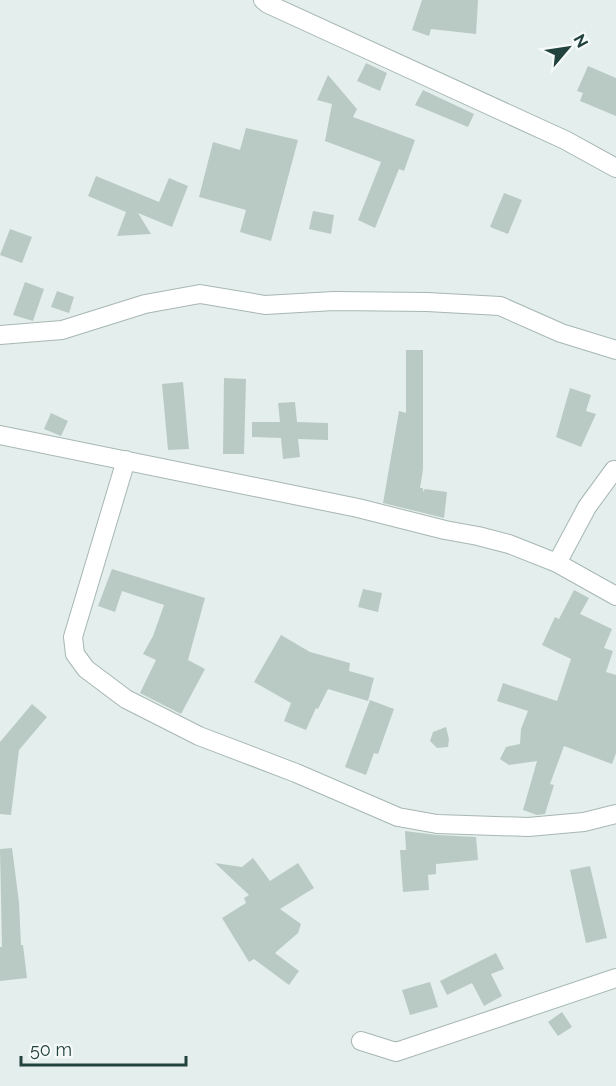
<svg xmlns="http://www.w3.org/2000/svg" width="616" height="1086" viewBox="0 0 616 1086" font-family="Raleway,sans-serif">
<rect width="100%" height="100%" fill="#e4eeec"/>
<path fill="#b9cac5" d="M422 0H478L476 34 431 29 429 36 412 30Z
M366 63 387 73 380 91 357 81Z
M588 66 616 78V116L580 101 583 93 577 91Z
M328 75 357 109 353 117 415 140 404 171 399 169 375 228 358 220 381 162 325 141 332 104 317 100Z
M423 90 474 114 468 127 415 105Z
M246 128 298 140 271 241 240 232 246 210 199 197 213 142 240 150Z
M96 176 159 202 169 178 188 186 172 227 138 213 151 234 117 236 126 212 88 196Z
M504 193 522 200 508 234 490 227Z
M313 211 334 215 331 234 309 229Z
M10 229 32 237 22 263 0 255Z
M25 282 44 289 33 321 13 315Z
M57 291 74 297 69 313 51 307Z
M406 350H423V469L420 488H423V492L425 489 447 492 444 518 383 503 399 411 406 413Z
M224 378 246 379 244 454H223Z
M183 382 189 449 168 450 162 384Z
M570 388 591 395 586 411 596 414 581 447 556 437Z
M295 402 297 422 328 423V440L298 439 300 457 283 459 281 438 252 437V422H280L278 403Z
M51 413 68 421 61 436 44 429Z
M112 569 205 598 188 660 205 669 181 714 140 693 156 660 143 654 153 636 164 605 122 591 115 612 98 606Z
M363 589 382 593 378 612 358 607Z
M574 590 589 598 580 614 612 629 604 648 613 651 606 672 616 675V753L612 764 564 746 550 784 554 785 545 814 537 815 523 810 537 761 509 765 500 759 506 747 520 744 521 729 528 711 497 701 503 683 557 701 571 659 542 645 555 617 559 619Z
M281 635 310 652 350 663 349 671 374 678 368 701 328 689 318 709 316 708 306 730 284 721 291 703 254 682Z
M370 700 394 709 378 754 374 753 366 775 345 767Z
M32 704 47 717 19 750 11 815 0 814V742Z
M446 727 449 739 448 747 437 748 430 741 433 732Z
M405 831 437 835 476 837 478 860 436 864V874L428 875 429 890 403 892 400 850H406Z
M12 848 19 902 21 945H23L27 978 0 981V947H2L0 849Z
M253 858 270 881 298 863 314 888 280 909 301 924 298 933 275 953 299 971 289 985 254 959 249 962 222 918 246 903 244 898 249 895 215 863 242 867Z
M590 866 607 938 586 943 570 870Z
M496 953 504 969 491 974 502 996 484 1006 472 983 447 995 440 981Z
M430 982 438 1007 410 1015 402 990Z
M562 1012 572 1027 558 1036 548 1022Z"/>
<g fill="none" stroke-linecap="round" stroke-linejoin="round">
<defs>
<path id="minor" d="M263 0 268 4 565 140 616 168
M0 335 62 330 145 304 200 294 265 305 334 301 427 302 500 306 561 333 616 350
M0 435 358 508 445 530 478 536 509 544 557 563 616 596
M126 460 73 637 75 654 86 669 126 699 199 736 296 773 398 817 437 824 528 827 584 822 616 814
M557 563 587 507 614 470H616
M361 1041 396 1052 616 978"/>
</defs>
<use href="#minor" stroke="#a6b7b4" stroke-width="20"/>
<use href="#minor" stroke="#fff" stroke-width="18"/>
</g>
<g transform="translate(568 48) rotate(61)" stroke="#f5faf9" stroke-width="4.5" paint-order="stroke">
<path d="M0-4.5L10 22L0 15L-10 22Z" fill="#22423e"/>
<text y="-9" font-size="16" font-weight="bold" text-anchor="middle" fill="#22423e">N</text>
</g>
<path d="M21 1056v9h165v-9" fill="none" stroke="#22423e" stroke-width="3"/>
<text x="30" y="1056" font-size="18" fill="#22423e" stroke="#f5faf9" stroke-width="4.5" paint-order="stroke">50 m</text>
</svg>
